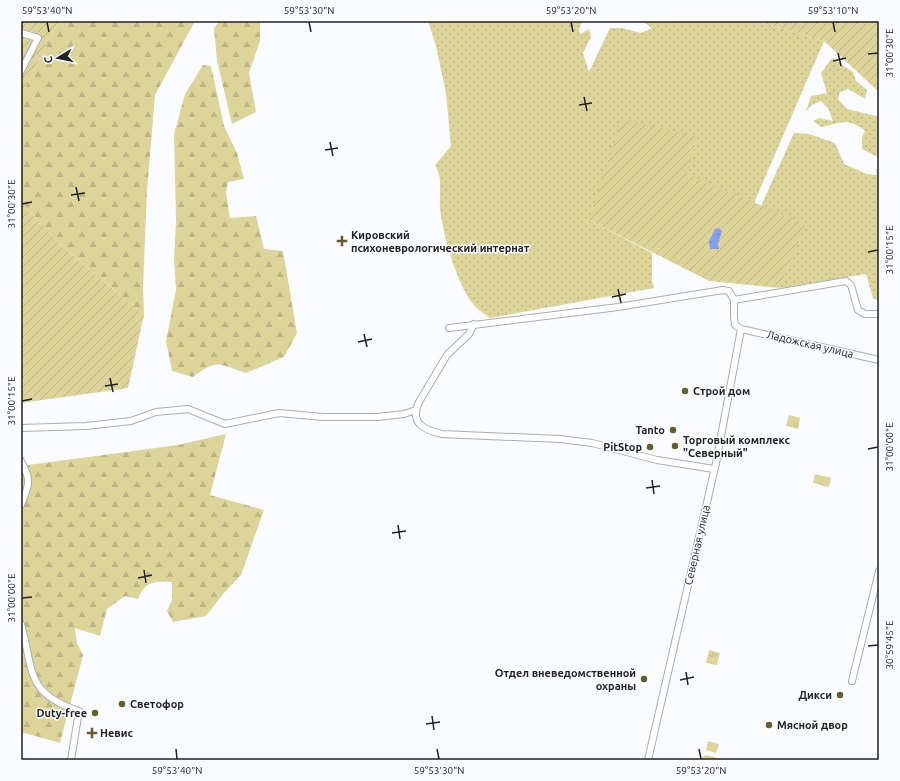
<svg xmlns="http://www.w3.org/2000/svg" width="900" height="781" viewBox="0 0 900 781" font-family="Ubuntu,sans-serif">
<defs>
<pattern id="grass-dots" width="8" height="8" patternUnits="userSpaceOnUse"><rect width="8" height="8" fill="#ddd499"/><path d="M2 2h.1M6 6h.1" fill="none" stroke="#bdb684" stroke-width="1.8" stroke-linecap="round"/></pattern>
<pattern id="forest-firs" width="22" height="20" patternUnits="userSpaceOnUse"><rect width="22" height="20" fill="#ddd499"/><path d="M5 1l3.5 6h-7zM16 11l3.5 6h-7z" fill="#bdb684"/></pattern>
<pattern id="park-tufts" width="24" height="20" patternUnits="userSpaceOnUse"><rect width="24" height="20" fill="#ddd499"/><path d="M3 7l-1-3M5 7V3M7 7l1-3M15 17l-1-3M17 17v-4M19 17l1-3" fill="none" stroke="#bdb684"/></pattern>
<pattern id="garden-furrows" width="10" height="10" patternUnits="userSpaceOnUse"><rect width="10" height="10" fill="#ddd499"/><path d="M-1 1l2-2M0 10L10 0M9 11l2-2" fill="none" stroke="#bdb684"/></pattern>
<pattern id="water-ripples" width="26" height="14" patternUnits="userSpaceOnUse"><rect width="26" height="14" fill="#869fee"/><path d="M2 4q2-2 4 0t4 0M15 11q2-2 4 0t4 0" fill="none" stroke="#6d81c0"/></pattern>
</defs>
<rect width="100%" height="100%" fill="#fafbff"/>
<path fill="url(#grass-dots)" d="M428 21H582L579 31 581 34 589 29 591 37 583 53 589 72 610 28H622L641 33 652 28 642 21H756L824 41 754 203 686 174 697 137 589 220 652 253V281L654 288 490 318C485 314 478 310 474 305 457 286 442 232 440 207 439 192 443 177 435 165L451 146 446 93 436 46Z
M832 58 853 72 856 81 867 90 865 99 848 89 840 92 838 99 847 109 876 116 879 114V158L862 149V136L865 131C848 117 841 123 821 127L813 121 819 118 833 121 828 108 821 101 812 105 806 111 811 96 827 93 821 73Z
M794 133 809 134 835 143 844 164 867 174 877 175 876 170 879 166V301L873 298 866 274 780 288 804 224 761 206Z"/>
<path fill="url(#forest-firs)" d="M59 21H195L155 95 147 191 143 287 144 315 64 248 21 202V96Z
M219 21H260V41L249 73 256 112 232 124 217 60 214 29Z
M203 65 211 66 224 126 237 153 244 179 228 182 226 192 230 218 256 216 264 249 283 251 297 333 284 357 246 373C218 364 218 358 193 377L172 371 166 341 176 290 174 260 176 221 174 134 185 94Z
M226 434 210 495 264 510 241 575 224 593 206 616 173 622 167 611 172 600V582C154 581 145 581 138 599L125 596 107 609 100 636 75 628 77 643 83 655 60 743 21 732V466L178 445Z"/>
<path fill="url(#park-tufts)" d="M789 415 800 418 798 429 786 426Z
M815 474 831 478 829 487 813 483Z
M709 650 720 653 717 665 706 663Z
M708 741 719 744 716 753 706 750Z"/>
<path fill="url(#garden-furrows)" d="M21 21H59L21 96Z
M756 21H879V92L824 41Z
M622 119 697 137 687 174 805 224 780 288 709 281 589 220Z
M21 202 64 248 144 315 128 388 21 403Z"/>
<path fill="#ddd499" d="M706 755 726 760H702V757Z"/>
<path fill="url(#water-ripples)" d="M719 228 722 231 718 244 719 249H710L709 241 715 229Z"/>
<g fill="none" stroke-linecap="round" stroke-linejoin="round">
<defs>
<path id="minor" d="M21 33 38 38 21 71
M734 300 846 281 851 285 858 310 865 314H879
M474 324 469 334 447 355 419 402C409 424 425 430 442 434L560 439 592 443 657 460 714 469
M449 328 618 307 723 290 729 291 734 300V317L735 325 741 329 879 360
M21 428 86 426 131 421 156 412 188 409 225 424 279 413 323 417H377L404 414 416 410
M21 461C32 481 29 485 21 505
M21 624C34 671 25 693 79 711L71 760
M852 681 879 571
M648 760 716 463 741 329"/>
</defs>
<use href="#minor" stroke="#acadb1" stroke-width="8"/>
<use href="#minor" stroke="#fff" stroke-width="6"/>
</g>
<path fill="none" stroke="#212122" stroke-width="1.5" d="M47 22 49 32M309 22 311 32M571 22 573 32M833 22 835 32M838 53 841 66M868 54 878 53M833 61 846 58M584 97 587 111M579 105 592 103M330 142 333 156M325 150 338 148M76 187 79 201M71 195 85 193M22 204 32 202M868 252 878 250M618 289 621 303M612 297 626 294M364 334 367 347M358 342 372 339M110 378 113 392M105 386 118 384M22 401 32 399M868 449 878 447M652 480 654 494M646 488 660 486M398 525 400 539M392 533 406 531M144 570 146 583M138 578 152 575M22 598 32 597M868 646 878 645M686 672 688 685M680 680 694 677M432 716 434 730M426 724 440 722M176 749 177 759M437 749 439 759M699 749 701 759"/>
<g fill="#665e2a" stroke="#fafbff" stroke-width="1.5">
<path d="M340 235h4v4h4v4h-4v4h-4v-4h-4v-4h4z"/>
<circle cx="685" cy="391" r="4"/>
<circle cx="673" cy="430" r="4"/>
<circle cx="675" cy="446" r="4"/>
<circle cx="650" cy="447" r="4"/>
<circle cx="644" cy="679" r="4"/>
<circle cx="840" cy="695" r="4"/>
<circle cx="122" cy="704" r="4"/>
<circle cx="95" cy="713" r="4"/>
<circle cx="769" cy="725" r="4"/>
<path d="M90 727h4v4h4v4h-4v4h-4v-4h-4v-4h4z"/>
</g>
<g text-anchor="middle" stroke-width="3" stroke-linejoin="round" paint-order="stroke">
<g font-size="11" font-weight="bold" fill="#212122" stroke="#fafbff" text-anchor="start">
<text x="351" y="239">Кировский<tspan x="351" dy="13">психоневрологический интернат</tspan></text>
<text x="693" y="395">Строй дом</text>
<text x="665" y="434" text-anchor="end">Tanto</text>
<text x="683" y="444">Торговый комплекс<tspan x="683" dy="13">"Северный"</tspan></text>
<text x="642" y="451" text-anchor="end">PitStop</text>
<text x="636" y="677" text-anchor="end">Отдел вневедомственной<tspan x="636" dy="13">охраны</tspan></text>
<text x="832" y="699" text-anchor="end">Дикси</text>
<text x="130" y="708">Светофор</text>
<text x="87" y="717" text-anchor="end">Duty-free</text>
<text x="777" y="729">Мясной двор</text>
<text x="100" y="737">Невис</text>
</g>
<g font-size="11" fill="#212122" stroke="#fafbff">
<text transform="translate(810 344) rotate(13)" y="4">Ладожская улица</text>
<text transform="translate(697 545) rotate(-77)" y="4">Северная улица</text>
</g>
</g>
<rect width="900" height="781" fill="none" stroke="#fafbff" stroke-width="44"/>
<g transform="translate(58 58) rotate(260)" stroke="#fafbff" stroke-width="3" paint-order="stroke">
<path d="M0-3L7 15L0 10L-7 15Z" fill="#212122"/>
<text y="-6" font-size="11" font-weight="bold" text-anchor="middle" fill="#212122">С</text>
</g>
<rect x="22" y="22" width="856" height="737" fill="none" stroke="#212122" stroke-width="1.5"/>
<g font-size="10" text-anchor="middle" fill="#212122">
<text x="47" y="14">59°53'40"N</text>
<text x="309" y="14">59°53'30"N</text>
<text x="571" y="14">59°53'20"N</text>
<text x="833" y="14">59°53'10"N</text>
<text transform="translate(889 53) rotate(-90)" y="4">31°00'30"E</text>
<text transform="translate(11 204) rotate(-90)" y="4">31°00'30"E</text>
<text transform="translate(889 250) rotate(-90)" y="4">31°00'15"E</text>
<text transform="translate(11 401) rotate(-90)" y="4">31°00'15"E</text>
<text transform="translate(889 447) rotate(-90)" y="4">31°00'00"E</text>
<text transform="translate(11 598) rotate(-90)" y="4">31°00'00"E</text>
<text transform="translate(889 645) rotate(-90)" y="4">30°59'45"E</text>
<text x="177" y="774">59°53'40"N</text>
<text x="439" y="774">59°53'30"N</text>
<text x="701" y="774">59°53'20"N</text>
</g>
</svg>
